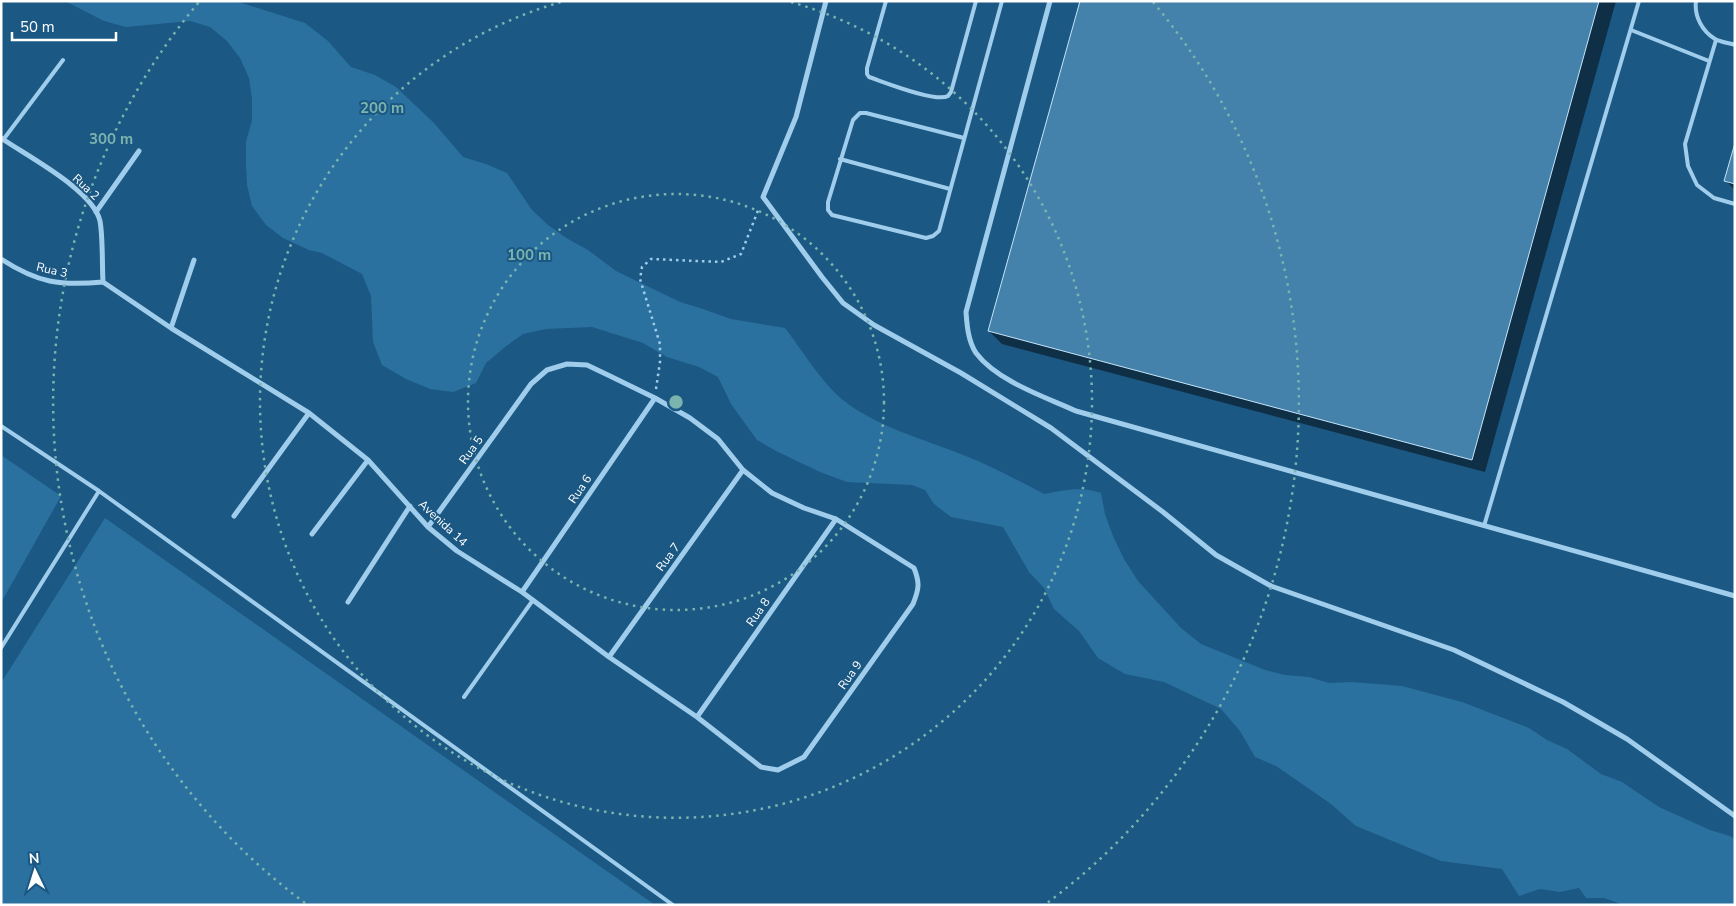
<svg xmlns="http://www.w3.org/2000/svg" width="1736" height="906" viewBox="0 0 1736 906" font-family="'Nunito Sans',sans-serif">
<rect width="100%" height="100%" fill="#1b5883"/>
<path fill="#2a71a0" d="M65 1H236L305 23 328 41 351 67 375 75 396 87 434 123 463 157 486 164 507 173 532 210 548 225 568 239 588 250 616 271 680 302 703 309 731 319 785 328C802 350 822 383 843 400 875 426 923 439 961 454 990 465 1017 480 1044 494 1065 490 1080 486 1101 493L1105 514 1113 536 1124 559 1138 581 1181 628 1201 644 1265 670 1285 675 1309 677 1329 683 1352 682 1402 686 1462 702 1529 728 1547 740 1567 749 1601 774 1622 782 1659 807 1710 830 1730 836 1735 839V905H1624L1604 898H1586L1579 888 1560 892 1540 889 1519 896 1502 869 1441 861 1356 826 1331 804 1276 766 1255 757 1240 731 1221 709 1164 682 1125 674 1098 658 1079 631 1054 609 1044 588 1029 572 1003 527 951 517 934 504 925 490 912 485 847 482 820 472 776 451 757 440 731 404 718 377 699 367 667 357 643 343 592 327 546 329 523 334 505 347 486 363 476 383 453 392 430 389 406 379 382 365 373 342 371 296 362 274 322 253 309 250 283 238 266 225 252 206 247 185 246 164V142L252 120V99L249 78 240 58 227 41 210 27 190 21 126 27 104 21Z
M1 455 61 496 1 603Z
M105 518 655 905H1V683Z"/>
<path fill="#0007" d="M1082 1H1616L1485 472 1002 344 989 331Z
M1735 147V190L1725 180Z"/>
<path fill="#4482ac" stroke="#c5e4f8" d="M1080 1H1599L1472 460 988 331Z
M1735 143V184L1724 181Z"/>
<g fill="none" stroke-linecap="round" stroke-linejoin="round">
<path stroke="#a0cdeb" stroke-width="2.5" stroke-dasharray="2.5 4" stroke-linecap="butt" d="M656 389 660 362V344L640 279 642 267 651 259 721 262 741 254 759 208"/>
<path stroke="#a0cdeb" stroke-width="4" d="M886 1 867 68V74L869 77C884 82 936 103 948 96L951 92 976 1
M1696 1C1694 16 1702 31 1715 39 1720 42 1729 43 1735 45
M1631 30 1709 61
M1716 40 1685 144 1688 166 1697 185 1714 198 1735 204
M964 138 866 113H860L853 120 828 202V210L832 215 926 238 933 236 939 231 1002 1
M3 140 63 60
M840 159 950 189
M1 426 99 491 673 905
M1484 526 1639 1
M1 648 99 491
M464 697 533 600"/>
<path stroke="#a0cdeb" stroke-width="5" d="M826 1 796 117 763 197 822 277 843 303 874 325 961 373 1051 428 1163 512 1216 555 1271 586 1454 650 1563 702 1627 739 1735 816
M1050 1 966 312C967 325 968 341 976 353 997 381 1045 397 1076 411L1735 596
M1 138C27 156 93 190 100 221 103 237 102 265 103 282
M96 212 139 151
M1 259C38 283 60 286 103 282
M103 282 171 328 309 413 368 460 428 527 457 551 522 592 609 657 697 717 761 767 778 770 804 757 913 604C919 589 920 583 914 568L836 519 804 508 772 493 743 470 718 439 690 418 655 398 610 376 587 365 567 364 547 370 531 384 428 527
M171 328 194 260
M234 516 309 413
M312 534 368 460
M522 592 655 398
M348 602 410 506
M609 657 743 470
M697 717 836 519"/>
</g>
<g fill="none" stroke="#7bb4af" stroke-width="2.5" stroke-dasharray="2.5 5">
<circle cx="676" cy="402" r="208"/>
<path d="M791 2A416 416 0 1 1 561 2"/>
<path d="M305 903A623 623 0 0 1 199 2M1153 2A623 623 0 0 1 1047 903"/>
</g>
<g text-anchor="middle" stroke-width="4" stroke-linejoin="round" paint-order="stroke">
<g font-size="12" fill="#fff" stroke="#1b5883">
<text transform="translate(86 187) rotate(43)" y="4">Rua 2</text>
<text transform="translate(52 270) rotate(13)" y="4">Rua 3</text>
<text transform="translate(471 450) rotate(-54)" y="4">Rua 5</text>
<text transform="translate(580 489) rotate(-56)" y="4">Rua 6</text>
<text transform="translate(443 523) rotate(43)" y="4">Avenida 14</text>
<text transform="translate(668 557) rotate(-54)" y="4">Rua 7</text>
<text transform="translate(758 612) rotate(-55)" y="4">Rua 8</text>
<text transform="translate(850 675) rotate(-55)" y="4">Rua 9</text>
</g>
</g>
<circle cx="676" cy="402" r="8" fill="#7bb4af" stroke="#1b5883" stroke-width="2.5"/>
<g font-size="15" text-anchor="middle" font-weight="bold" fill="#7bb4af" stroke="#1b5883" stroke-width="4" stroke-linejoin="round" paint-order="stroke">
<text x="382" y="113">200 m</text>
<text x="111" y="144">300 m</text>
<text x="529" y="260">100 m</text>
</g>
<rect width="1736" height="906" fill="none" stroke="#ffffff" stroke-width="5"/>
<g transform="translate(35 871) rotate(356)" stroke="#1b5883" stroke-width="4" paint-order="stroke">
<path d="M0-4L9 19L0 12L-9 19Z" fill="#ffffff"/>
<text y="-8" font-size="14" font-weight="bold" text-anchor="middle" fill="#ffffff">N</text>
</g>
<path d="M12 32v8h104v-8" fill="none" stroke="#ffffff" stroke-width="2.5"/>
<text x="20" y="32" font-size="15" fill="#ffffff" stroke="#1b5883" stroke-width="4" paint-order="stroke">50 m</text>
</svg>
